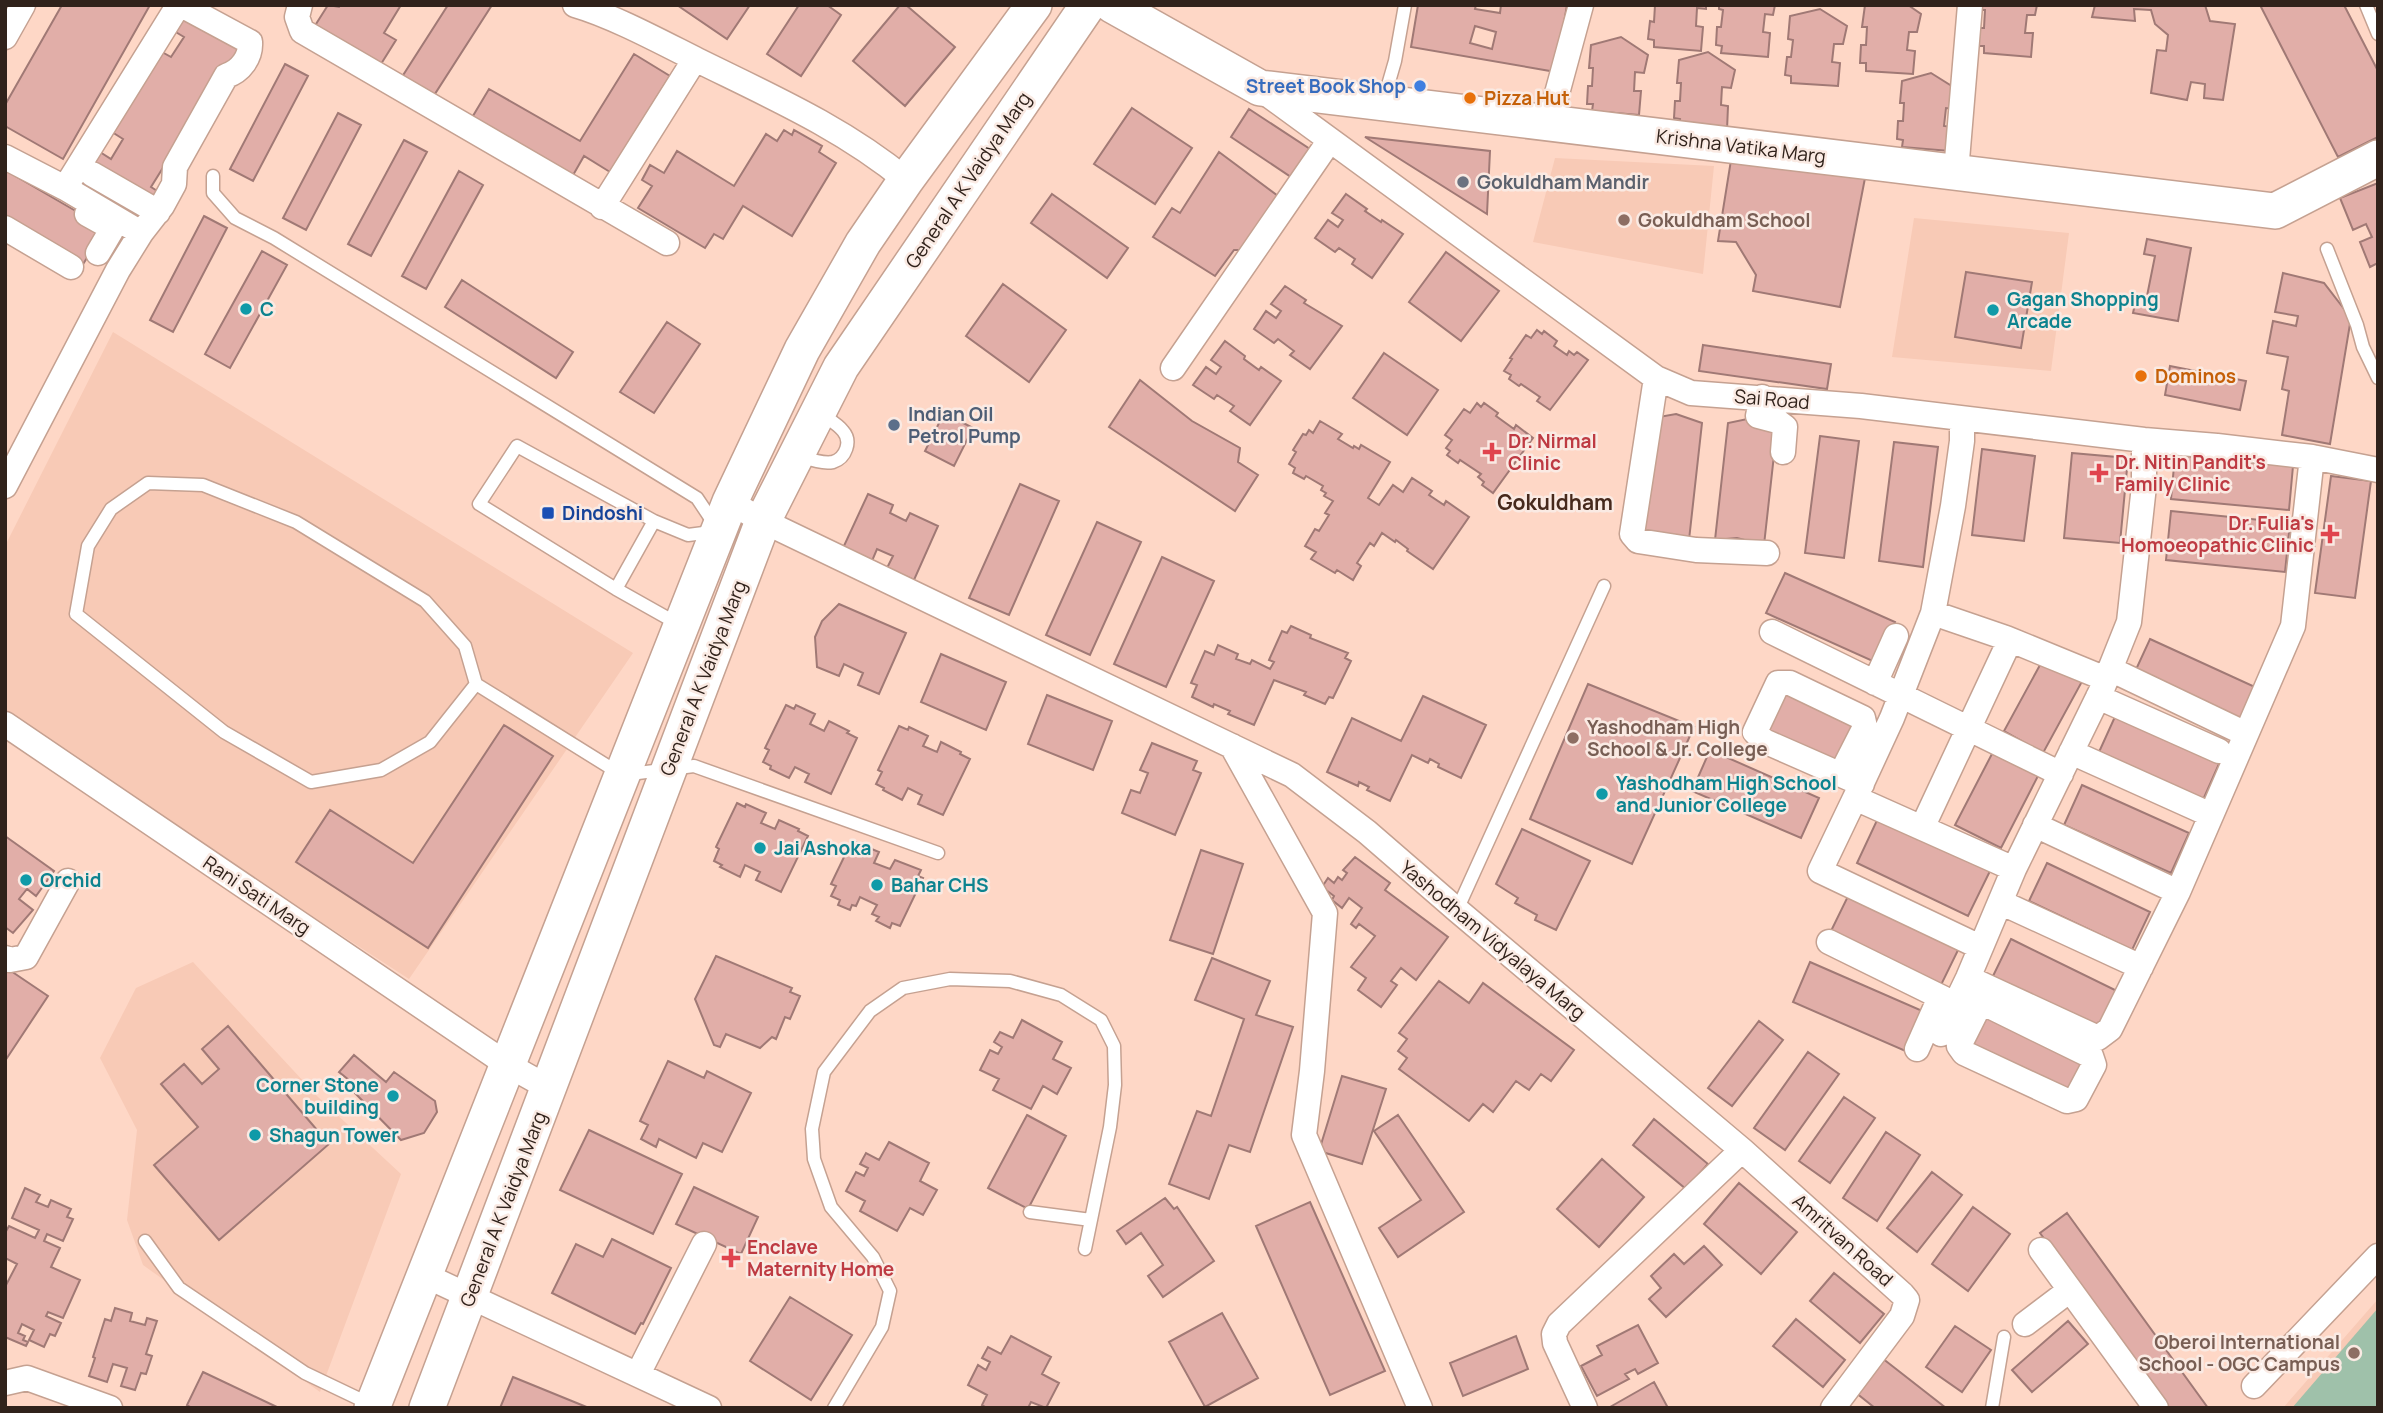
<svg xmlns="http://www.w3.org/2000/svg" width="2383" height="1413" viewBox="0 0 2383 1413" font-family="Manrope,sans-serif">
<rect width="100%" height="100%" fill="#fed7c6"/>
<path fill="#f8cab6" d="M1555 158 1714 166 1703 274 1533 242Z
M1914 218 2069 233 2051 371 1892 357Z
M113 332 633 653 409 979 5 717V546Z
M193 962 318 1097 401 1174 320 1392 143 1265 127 1220 137 1130 100 1058 136 988Z
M2378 1299V1408H2283Z"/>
<path fill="#9fc1aa" d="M2378 1308V1408H2292Z"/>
<path fill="#e1aea8" stroke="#a07975" stroke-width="2" fill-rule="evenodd" d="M62 5H150L63 159 5 126V105Z
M328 5 339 7 340 5H401L384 33 396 40 376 72 311 32Z
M448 5H492L431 100 400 80Z
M677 5H750L727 39Z
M799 5H827L841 15 801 76 767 54Z
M900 5H906L955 47 905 106 853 61Z
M1418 5H1476L1475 9 1500 13 1501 5H1567L1556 72 1411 47ZM1475 26 1496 32 1492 49 1470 43Z
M1655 5H1706V9L1697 8 1696 26 1703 27 1701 51 1654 47V40L1648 39 1650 21 1654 22Z
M1719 5H1775L1773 15 1765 14 1763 32 1770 33 1768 57 1721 53 1722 46 1716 45 1717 27H1721L1723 10 1719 9Z
M1865 5H1908L1921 14 1917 32H1909L1907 50 1915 51 1913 74 1866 71V63H1860L1861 45H1866L1867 27H1862Z
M1981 5H2037L2035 15H2027L2025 33H2033L2031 57 1984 53V46H1978L1979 28H1984L1985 10H1981Z
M2095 5H2205L2210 21 2235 24 2223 100 2204 98 2205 84 2191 82 2187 100 2151 93 2157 50 2166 51 2168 35 2155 24 2151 10 2134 9 2135 21 2092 17Z
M2260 5H2344L2378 71V137L2338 157Z
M1820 9 1847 26 1843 44H1834L1832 62 1840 63 1838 86 1791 83V76L1785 75 1787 57H1791L1793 40 1788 39 1790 16Z
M180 11 247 49 230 60 151 187 162 194 154 206 88 168 100 152 111 159 123 139 112 132 162 52 171 57 184 37 169 28Z
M1621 37 1648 55 1644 73 1635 72 1634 91H1641L1639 115 1592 111 1593 104H1587L1588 86H1592L1593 68H1589L1591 45Z
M1708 52 1735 70 1731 88 1722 87 1721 105 1728 106 1727 130 1679 126 1680 119 1674 118 1675 101H1680L1681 83H1677L1679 60Z
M634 54 670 76 610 172 584 156 568 184 467 126 489 89 580 141Z
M285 64 308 76 253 181 230 169Z
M1931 73 1958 90 1954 109 1946 108 1944 126 1952 127 1950 151 1902 147 1903 140 1897 139 1898 121H1903L1904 103H1900L1902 81Z
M1132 108 1192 148 1155 204 1094 164Z
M1249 109 1313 151 1294 179 1231 137Z
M338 113 361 125 306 230 283 218Z
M784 130 792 135 794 130 822 146 819 152 836 163 792 236 743 206 723 239 714 234 705 248 638 208 652 186 642 180 650 165 664 173 677 151 734 186 766 134 777 141Z
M1365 137 1490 151 1487 214Z
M404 140 427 152 371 256 348 244Z
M1219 152 1278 196 1240 250H1234L1215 276 1153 237 1172 208 1180 213Z
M1731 160 1865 178 1840 307 1753 291 1756 275 1736 242 1718 241Z
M5 170 105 228 82 266 5 220Z
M459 171 483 185 426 289 402 276Z
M2378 183V263L2370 267 2360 242 2372 237 2366 224 2353 230 2340 198Z
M1052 194 1128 248 1107 278 1031 223Z
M1346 194 1367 209 1365 211 1381 222 1382 220 1403 234 1372 278 1352 264 1355 259 1339 248 1335 252 1315 238 1328 220 1338 227 1343 220 1332 213Z
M204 216 227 228 173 332 150 320Z
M2147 239 2191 248 2178 321 2133 313 2135 304 2145 306 2155 256 2144 254Z
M262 251 287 265 230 368 205 354Z
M1446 252 1499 291 1461 341 1409 302Z
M1966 272 2032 282 2021 348 1955 337Z
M2283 273 2324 283 2351 318 2330 444 2282 435 2289 391 2282 389 2288 357 2267 353 2273 321 2296 326 2298 316 2275 312Z
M462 280 573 352 556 378 445 307Z
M1003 284 1066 330 1029 382 966 336Z
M1285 286 1306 300 1304 303 1342 326 1310 369 1290 355 1294 351 1278 339 1274 343 1254 329 1266 311 1276 318 1281 311 1271 304Z
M667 322 700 344 654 413 620 392Z
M1537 330 1542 334 1544 331 1557 341 1554 346 1567 355 1569 351 1574 355 1577 352 1588 360 1550 410 1537 401 1540 397 1521 384 1519 386 1509 379 1511 375 1504 371 1512 359 1510 358 1526 335 1531 338Z
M1225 341 1245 356 1244 359 1259 370 1261 367 1281 381 1250 425 1230 411 1234 406 1217 395 1214 399 1193 385 1206 367 1216 374 1221 367 1211 360Z
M1703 345 1831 364 1827 389 1699 371Z
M1384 353 1438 390 1407 435 1353 398Z
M2170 366 2246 381 2240 410 2165 395Z
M1140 380 1192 421 1240 448 1238 462 1258 475 1235 511 1109 427Z
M1477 403 1481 407 1484 403 1498 413 1496 416 1514 429 1516 425 1533 438 1493 493 1482 485 1484 482 1478 477 1481 474 1460 460 1458 463 1447 455 1450 451 1446 448 1452 440 1445 435 1464 409 1470 413Z
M944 413 973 428 954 466 925 451Z
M1676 414 1702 423 1689 540 1640 535 1653 418Z
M1752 418 1777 428 1764 545 1737 538 1715 540 1728 423Z
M1320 421 1342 434 1338 439 1353 448 1354 446 1359 449 1361 445 1390 462 1368 498 1379 505 1393 485 1403 492 1412 478 1432 491 1429 495 1444 505 1446 501 1469 517 1433 569 1407 551 1408 549 1396 540 1395 542 1382 533 1374 546 1370 543 1357 563 1361 566 1353 580 1337 570 1335 573 1311 559 1316 552 1305 546 1315 529 1319 531 1329 515 1325 513 1333 501 1324 496 1326 493 1321 490 1323 486 1306 476 1304 479 1293 473 1295 468 1289 464 1296 452 1293 450 1303 434 1306 435 1309 430 1313 433Z
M1820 436 1859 441 1844 558 1805 553Z
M1894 442 1938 447 1923 567 1879 561Z
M1982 449 2035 456 2024 541 1972 535Z
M2072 453 2128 458 2120 543 2064 538Z
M2175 455 2293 466 2289 510 2171 499Z
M2331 476 2371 481 2355 598 2315 593Z
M1020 484 1059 501 1009 615 969 598Z
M868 494 893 505 890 513 906 521 910 513 938 526 914 580 887 568 893 556 877 549 872 561 843 548Z
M2171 511 2290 523 2285 572 2166 560Z
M1097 522 1141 542 1090 655 1046 635Z
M1162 557 1214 581 1166 687 1114 664Z
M1785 573 1895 622 1877 663 1766 613Z
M839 604 906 633 879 694 858 685 863 673 844 664 839 676 817 667 815 637 822 621Z
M1291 626 1311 635 1310 638 1348 653 1345 658 1351 661 1333 698 1329 697 1325 704 1304 695 1306 692 1274 680 1254 725 1228 714 1230 711 1214 704 1213 707 1192 697 1197 685 1191 683 1205 651 1214 655 1218 645 1238 654 1236 659 1250 664 1252 660 1270 669 1274 662 1269 660 1282 631 1287 633Z
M2150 639 2255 687 2238 724 2133 676Z
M941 654 1006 682 986 730 921 702Z
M2046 654 2085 676 2043 753 2004 731Z
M1588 684 1694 727 1632 864 1530 819Z
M1786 687 1862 723 1840 764 1766 731Z
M1047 695 1112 721 1093 770 1028 744Z
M1423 696 1486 725 1461 778 1438 767 1439 764 1430 759 1428 763 1412 755 1390 801 1367 790 1369 787 1359 782 1358 786 1327 772 1352 718 1401 741Z
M786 705 794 709 796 705 815 714 810 724 824 731 829 721 849 731 847 733 857 738 831 794 805 782 809 774 795 767 789 778 770 769 771 766 763 762 769 750 765 748Z
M2118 710 2222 757 2203 800 2099 752Z
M504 725 553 756 428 948 296 862 330 810 413 863Z
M899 726 908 730 909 727 928 736 923 746 937 752 941 742 961 752 960 754 970 759 943 815 918 804 922 795 908 788 902 800 883 790 884 788 876 784 882 772 878 770Z
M1152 743 1197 761 1193 770 1201 773 1175 835 1122 813 1131 790 1140 793 1148 773 1140 770Z
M1710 750 1819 798 1801 838 1692 791Z
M1994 750 2039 774 2001 848 1955 825Z
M2082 785 2189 833 2171 873 2064 825Z
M737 803 745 807 746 804 766 813 761 823 775 829 779 820 799 829 798 831 808 836 781 892 756 880 760 872 745 865 740 877 720 867 722 865 714 861 719 849 716 847Z
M1879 816 1991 869 1968 916 1857 863Z
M1522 829 1590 861 1556 930 1535 920 1537 915 1515 903 1518 898 1496 884Z
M5 836 54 871 36 896 27 889 19 899 33 910 13 933 5 927Z
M855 842 879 852 874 863 890 869 895 860 921 870 918 876 923 878 900 926 892 923 890 928 876 921 879 917 872 914 877 905 860 897 856 906 852 905 850 910 838 905 840 900 831 896 836 886 831 884 846 853 850 854Z
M1201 850 1243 864 1213 954 1170 940Z
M1355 857 1390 883 1385 890 1448 937 1416 980 1401 968 1391 981 1397 985 1381 1007 1358 990 1366 978 1351 967 1375 936 1359 924 1356 928 1351 924 1362 908 1349 898 1342 908 1332 900 1334 896 1322 887 1328 878 1334 883 1338 877 1342 880 1347 873 1343 870Z
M2047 863 2150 912 2132 950 2029 901Z
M1852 888 1962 942 1940 987 1830 933Z
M2011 939 2117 991 2098 1030 1992 978Z
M716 956 792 988 790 992 800 996 790 1019 785 1017 776 1039 772 1037 760 1048 726 1034 720 1047 714 1045 695 999Z
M1212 958 1270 981 1256 1015 1293 1027 1250 1152 1229 1145 1209 1199 1169 1184 1197 1111 1211 1116 1244 1019 1195 1000Z
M1810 962 1927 1013 1910 1053 1793 1002Z
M5 967 48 996 5 1061Z
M1439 981 1469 1003 1483 983 1574 1050 1551 1081 1541 1074 1529 1090 1516 1081 1493 1112 1483 1104 1469 1121 1399 1069 1407 1058 1398 1051 1407 1039 1399 1033Z
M1983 1011 2088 1061 2070 1099 1965 1049Z
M1022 1020 1062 1042 1053 1059 1071 1068 1057 1094 1043 1086 1031 1109 993 1090 999 1079 980 1070 990 1050 998 1054 1002 1047 994 1042 1000 1032 1013 1038Z
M1759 1021 1783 1040 1732 1106 1708 1088Z
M228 1026 329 1144 219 1240 154 1165 198 1127 161 1084 184 1064 202 1084 219 1069 202 1049Z
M1808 1052 1839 1074 1785 1150 1754 1128Z
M354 1055 386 1082 394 1072 435 1101 437 1112 424 1133 401 1140 351 1089 354 1084 339 1072Z
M668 1061 704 1078 707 1071 751 1093 722 1152 703 1143 696 1158 659 1139 656 1147 641 1139 648 1125 640 1121Z
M1342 1076 1386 1089 1362 1164 1319 1151Z
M1844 1097 1875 1118 1830 1183 1799 1161Z
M1027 1115 1066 1136 1028 1209 988 1188Z
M1398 1115 1464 1212 1398 1257 1379 1228 1421 1200 1374 1131Z
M1654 1119 1708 1164 1686 1189 1633 1145Z
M589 1130 682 1174 653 1234 560 1190Z
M1886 1132 1920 1155 1877 1221 1843 1198Z
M889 1142 929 1163 920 1181 937 1190 923 1215 910 1208 897 1231 860 1211 865 1201 846 1191 856 1172 864 1176 868 1168 860 1164 866 1153 879 1160Z
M1602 1159 1644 1197 1599 1247 1557 1209Z
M1932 1172 1962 1195 1917 1252 1887 1228Z
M1739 1183 1797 1232 1761 1274 1704 1224Z
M694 1187 758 1217 741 1254 676 1224Z
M25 1188 40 1195 36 1202 48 1207 51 1200 71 1209 67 1217 73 1219 63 1241 47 1234 44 1241 60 1248 51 1267 80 1280 63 1318 48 1312 46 1316 61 1323 55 1336 50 1334 44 1347 29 1340 34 1330 22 1324 18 1333 25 1336 23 1340 28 1342 26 1346 5 1337V1287L17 1264 5 1258V1233L9 1226 35 1238 39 1230 12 1218Z
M1165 1198 1174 1209 1177 1207 1214 1261 1163 1297 1148 1276 1163 1265 1141 1233 1126 1244 1117 1231Z
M1310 1202 1385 1371 1330 1395 1256 1226Z
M1973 1207 2010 1234 1968 1291 1932 1264Z
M2067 1213 2208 1408H2166L2040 1233Z
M612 1239 671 1268 643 1324 641 1323 635 1334 552 1293 576 1244 603 1257Z
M1704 1246 1722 1265 1666 1317 1649 1299 1661 1288 1651 1276 1674 1254 1684 1264Z
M1834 1273 1884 1314 1860 1343 1810 1301Z
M790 1297 852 1335 811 1400 750 1361Z
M115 1308 132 1313 130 1321 145 1325 147 1318 157 1321 146 1354 152 1356 146 1374 141 1373 135 1390 121 1386 127 1368 113 1364 107 1382 89 1376 95 1358 93 1357 105 1319 111 1321Z
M1222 1313 1258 1378 1205 1407 1169 1342Z
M1796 1319 1845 1360 1823 1387 1773 1346Z
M2068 1321 2088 1344 2032 1392 2012 1370Z
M1638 1325 1658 1363 1638 1374 1635 1369 1625 1374 1629 1379 1597 1396 1581 1366 1602 1355 1597 1346Z
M1955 1326 1991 1350 1962 1392 1926 1367Z
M1011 1336 1051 1357 1042 1374 1059 1383 1046 1408 1031 1402 1028 1408H987L982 1405 987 1395 968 1385 978 1365 986 1370 990 1362 982 1358 988 1347 1001 1354Z
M1516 1336 1528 1369 1463 1396 1450 1363Z
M1882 1358 1946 1408H1875L1855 1392Z
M203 1372 279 1408H192L187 1405Z
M513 1377 589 1408H500Z
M1654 1382 1668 1408H1610V1407Z"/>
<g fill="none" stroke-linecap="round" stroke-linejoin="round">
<defs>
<path id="lane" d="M2366 5 2378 34
M1384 99 1395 61 1405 5
M213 176V193L235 218 274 238 697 498 719 531 688 535 654 521 517 446 479 504 616 589 654 521
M2327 249 2357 325 2363 347 2378 378
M800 456C809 459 822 464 833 462 846 458 852 441 843 431 838 424 828 419 821 414
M616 589 680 625
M476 684 465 646 425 601 296 522 203 485 148 483 111 509 88 546 76 614 224 732 311 782 381 770 430 742 476 684 622 775 694 766 938 853
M1457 910 1604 586
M1030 1212 1091 1220
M145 1241 179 1288 305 1373 372 1405
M834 1408 882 1327 890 1291 873 1257 831 1207 814 1159 812 1129 824 1072 870 1011 903 988 950 979 1010 981 1061 995 1101 1020 1114 1046 1115 1085 1110 1127 1085 1249
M1992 1408 2004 1337"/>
<path id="street" d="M300 5 297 17 302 31 667 243
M575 5C613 16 661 42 697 60 770 96 843 128 906 180
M5 37 23 5
M1263 91 1656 378 1691 393 1861 406 2144 440 2217 446 2312 457 2378 470
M1549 123 1581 5
M5 157 65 188 141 233 118 270 5 486
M1956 172 1970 5
M92 174 158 212
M65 188 176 9 185 7 250 42C251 57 241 71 226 76L175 167 174 184 162 206 141 233
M602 207 695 59
M87 214 105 224 111 231 98 253
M5 228 71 267
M1173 368 1330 140
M1656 378 1632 534 1638 541 1696 550 1767 553
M1762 397 1758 416 1777 421 1785 427 1783 452
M1962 419V441L1953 506 1933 613 1892 718 1855 798 2014 869
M730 502 763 521 1292 775 1367 832 1457 910 1742 1150 1902 1294 1907 1300 1902 1316 1833 1408
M1933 613 2006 638 2106 679
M1772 632 2061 774
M2110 669 2246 734
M1875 683 1896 636
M2098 697 2219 751
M5 724 508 1065 549 1088
M1232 746 1325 913 1312 1071 1304 1135 1420 1408
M2071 752 2211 815
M1841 774 1865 727 1863 718 1790 683H1778L1755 732 1764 741 1862 784
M1855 798 1820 871 1980 947
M2035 825 2178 892
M1922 828 2010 640
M2000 902 2141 967
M1829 942 1955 1004
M5 958 10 960 26 957 68 881
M1968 978 2098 1038 2110 1029 2178 892 2293 626 2312 457
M1981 1002 1959 1046 1964 1053 2067 1101 2076 1099 2094 1065 2091 1056 1987 1005
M1941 1034 1968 978 2014 869 2103 687 2129 622 2144 486V440
M1917 1049 1937 1004
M2041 1250 2156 1408
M424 1275 709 1408
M2025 1324 2070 1290
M638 1374 704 1244
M5 1383 27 1378 110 1408
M2254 1386 2378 1256
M1585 1408 1555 1343 1554 1334 1559 1324 1742 1150"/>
<path id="secondary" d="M1112 5 1260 88 1879 163 2275 211 2378 158
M372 1408 730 502 802 350 863 243 906 180 1034 5
M427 1408 763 521 841 367 1088 5"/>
</defs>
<use href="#lane" stroke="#c5a191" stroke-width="15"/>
<use href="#street" stroke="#c5a191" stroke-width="27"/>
<use href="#secondary" stroke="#c5a191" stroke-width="38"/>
<use href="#lane" stroke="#fff" stroke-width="12"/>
<use href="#street" stroke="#fff" stroke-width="24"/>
<use href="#secondary" stroke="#fff" stroke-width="35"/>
</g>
<circle fill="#3f7fe0" stroke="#faeae3" stroke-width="2.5" cx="1420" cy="86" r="7"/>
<g fill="#e8710a" stroke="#faeae3" stroke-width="2.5">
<circle cx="1470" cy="98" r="7"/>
<circle cx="2141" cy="376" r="7"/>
</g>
<circle fill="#6b7280" stroke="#faeae3" stroke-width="2.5" cx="1463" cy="182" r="7"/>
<g fill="#8d6e63" stroke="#faeae3" stroke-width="2.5">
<circle cx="1624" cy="220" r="7"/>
<circle cx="1573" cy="738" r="7"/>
<circle cx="2354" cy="1353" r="7"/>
</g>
<g fill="#0f9aa8" stroke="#faeae3" stroke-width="2.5">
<circle cx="246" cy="309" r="7"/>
<circle cx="1993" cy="310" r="7"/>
<circle cx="1602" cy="794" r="7"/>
<circle cx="760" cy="848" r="7"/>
<circle cx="26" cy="880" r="7"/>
<circle cx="877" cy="885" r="7"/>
<circle cx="393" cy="1096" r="7"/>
<circle cx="255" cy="1135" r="7"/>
</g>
<circle fill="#5c6f8a" stroke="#faeae3" stroke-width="2.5" cx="894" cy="425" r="7"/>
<g fill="#e0444e" stroke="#faeae3" stroke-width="2.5">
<path d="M1488.5 441.5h7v7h7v7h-7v7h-7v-7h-7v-7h7z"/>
<path d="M2095.5 462.5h7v7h7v7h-7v7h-7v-7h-7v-7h7z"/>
<path d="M2326.5 523.5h7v7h7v7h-7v7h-7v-7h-7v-7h7z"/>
<path d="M727.5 1247.5h7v7h7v7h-7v7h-7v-7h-7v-7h7z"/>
</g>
<rect fill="#1a4fb4" stroke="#faeae3" stroke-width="2.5" x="541" y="506" width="14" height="14" rx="3.5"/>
<g text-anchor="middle" stroke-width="5" stroke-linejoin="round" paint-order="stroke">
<g font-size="19" font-weight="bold" fill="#366cbe" stroke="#faeae3" text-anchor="end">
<text x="1406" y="93">Street Book Shop</text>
</g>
<g font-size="19" font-weight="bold" fill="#c56008" stroke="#faeae3" text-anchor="start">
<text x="1484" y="105">Pizza Hut</text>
<text x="2155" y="383">Dominos</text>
</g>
<g font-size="19" fill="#30221b" stroke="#faeae3">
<text transform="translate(1741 146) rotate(7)" y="7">Krishna Vatika Marg</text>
<text transform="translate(968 180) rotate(-56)" y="7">General A K Vaidya Marg</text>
<text transform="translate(1772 399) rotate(5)" y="7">Sai Road</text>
<text transform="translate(703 678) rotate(-69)" y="7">General A K Vaidya Marg</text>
<text transform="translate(257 895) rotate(34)" y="7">Rani Sati Marg</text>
<text transform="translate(1493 940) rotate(40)" y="7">Yashodham Vidyalaya Marg</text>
<text transform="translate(503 1209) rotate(-69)" y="7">General A K Vaidya Marg</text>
<text transform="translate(1843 1240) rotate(42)" y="7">Amritvan Road</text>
</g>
<g font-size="19" font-weight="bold" fill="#5b616d" stroke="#faeae3" text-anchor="start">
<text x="1477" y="189">Gokuldham Mandir</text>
</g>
<g font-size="19" font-weight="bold" fill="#785e54" stroke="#faeae3" text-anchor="start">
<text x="1638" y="227">Gokuldham School</text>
<text x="1587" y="734">Yashodham High<tspan x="1587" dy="22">School &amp; Jr. College</tspan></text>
<text x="2340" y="1349" text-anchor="end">Oberoi International<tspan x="2340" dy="22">School - OGC Campus</tspan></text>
</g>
<g font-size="19" font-weight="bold" fill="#0d838f" stroke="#faeae3" text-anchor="start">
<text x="2007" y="306">Gagan Shopping<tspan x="2007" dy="22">Arcade</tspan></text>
<text x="260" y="316">C</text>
<text x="1616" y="790">Yashodham High School<tspan x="1616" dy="22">and Junior College</tspan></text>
<text x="774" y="855">Jai Ashoka</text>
<text x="40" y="887">Orchid</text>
<text x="891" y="892">Bahar CHS</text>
<text x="379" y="1092" text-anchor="end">Corner Stone<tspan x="379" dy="22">building</tspan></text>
<text x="269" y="1142">Shagun Tower</text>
</g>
<g font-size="19" font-weight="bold" fill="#4e5e75" stroke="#faeae3" text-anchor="start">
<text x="908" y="421">Indian Oil<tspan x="908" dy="22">Petrol Pump</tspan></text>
</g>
<g font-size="19" font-weight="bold" fill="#be3a42" stroke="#faeae3" text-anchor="start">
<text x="1508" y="448">Dr. Nirmal<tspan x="1508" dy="22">Clinic</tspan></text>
<text x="2115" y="469">Dr. Nitin Pandit's<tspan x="2115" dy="22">Family Clinic</tspan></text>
<text x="2314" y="530" text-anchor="end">Dr. Fulia's<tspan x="2314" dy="22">Homoeopathic Clinic</tspan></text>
<text x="747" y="1254">Enclave<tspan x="747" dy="22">Maternity Home</tspan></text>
</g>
<g font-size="19" font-weight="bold" fill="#164399" stroke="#faeae3" text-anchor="start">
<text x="562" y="520">Dindoshi</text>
</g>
<g font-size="21" font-weight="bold" fill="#46291c" stroke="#faeae3">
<text x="1555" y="510">Gokuldham</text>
</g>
</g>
<rect width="2383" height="1413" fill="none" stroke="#30221b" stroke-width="14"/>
</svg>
